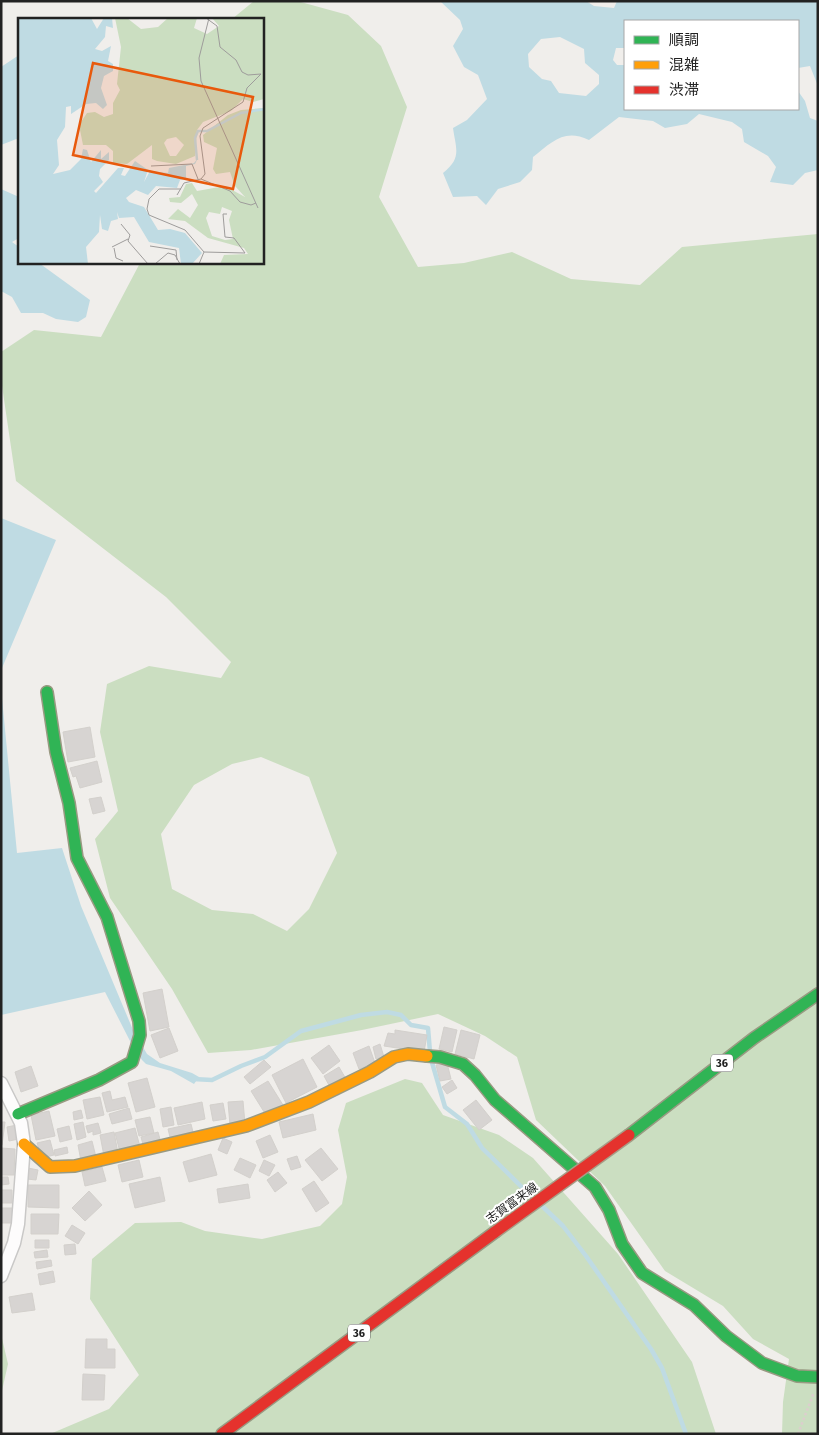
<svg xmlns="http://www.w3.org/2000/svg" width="819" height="1435" viewBox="0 0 819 1435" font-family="'Fira Sans','Noto Sans JP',sans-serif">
<rect width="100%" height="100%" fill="#f0eeeb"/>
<path fill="#cbdec1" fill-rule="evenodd" d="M254 1H297L348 15 381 46 407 107 379 197 418 267 464 263 512 252 571 279 640 285 682 247 818 234V1434H782L783 1402 789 1359 753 1339 723 1306 665 1271 605 1186 536 1120 517 1057 485 1036 438 1014 362 1030 251 1050 208 1053 172 989 110 898 95 839 118 811 100 732 107 684 149 666 221 678 231 662 166 597 16 481 1 379V352L34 330 101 337 140 263 262 262V19H232ZM261 757 309 777 337 853 309 909 287 931 253 914 212 910 172 889 161 834 194 785 232 764Z
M405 1079 422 1083 443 1115 499 1135 533 1158 618 1254 692 1362 716 1434H50L109 1409 139 1375 90 1299 92 1259 135 1223 181 1222 205 1231 262 1239 320 1226 342 1204 347 1177 338 1130 346 1103Z
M1 1334 8 1364 1 1395Z"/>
<path fill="#bfdbe3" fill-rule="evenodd" d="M440 1H586L594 6 614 8 617 1H818V86L810 66 798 68V21H625V50L624 48H616L613 60 617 65H625V109H798V91L805 101 810 118 818 121V170L805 173 793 185 770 182 776 167 768 156 744 142 742 129 732 122 699 114 687 124 665 128 653 121 619 117 589 140C564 128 552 142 533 157L532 170 520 182 498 189 486 205 477 196 453 197 443 173C462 158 456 149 453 128L467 120 487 99 478 75 464 67 453 46 463 29 460 20ZM560 37 584 49 585 63 599 75V84L586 96 559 93 551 81 542 79 529 67 528 54 541 39Z
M19 55V138L1 145V67Z
M1 189 19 197V238L12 242 19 247V262L39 263 90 300 86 317 78 322 56 319 43 313H21L12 297 1 291Z
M1 518 56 540 2 668H1Z
M1 688 17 853 62 848 81 906 133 1030 147 1054 160 1063 192 1073 199 1077 194 1084 171 1071 146 1064 142 1060 130 1041 105 992 1 1015Z"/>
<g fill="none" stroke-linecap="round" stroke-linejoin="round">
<path stroke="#bfdbe3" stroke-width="4.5" d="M431 1059 445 1107 467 1124 482 1148 533 1198
M193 1079 212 1080 241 1066 265 1057 301 1031 361 1015 387 1012 401 1015 411 1025 428 1028 430 1052
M541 1205 563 1226 586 1256 651 1349 662 1368 686 1434"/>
</g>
<path fill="#d7d4d2" stroke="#d3d0cc" d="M90 727 95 757 68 762 63 732Z
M97 761 102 782 80 788 76 776 73 777 70 768Z
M101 797 105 811 93 814 89 799Z
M162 989 169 1027 150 1031 143 993Z
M444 1027 457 1030 452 1052 439 1049Z
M169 1028 178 1051 160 1058 151 1035Z
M395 1030 427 1035 424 1052 384 1046 388 1033 395 1034Z
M461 1030 480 1035 474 1059 455 1054Z
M380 1044 384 1057 376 1059 373 1047Z
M329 1045 340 1061 323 1074 311 1058Z
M369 1046 375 1063 359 1069 353 1053Z
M303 1059 317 1087 286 1103 272 1075Z
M264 1060 271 1067 250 1084 244 1077Z
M447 1063 451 1079 440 1081 436 1065Z
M31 1066 38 1086 21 1092 15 1072Z
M339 1067 346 1079 330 1087 324 1076Z
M147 1078 155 1107 136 1112 128 1083Z
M452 1080 457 1088 447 1094 442 1087Z
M268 1081 283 1105 266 1115 251 1091Z
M110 1091 112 1100 125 1097 128 1107 107 1112 102 1093Z
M100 1097 104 1115 87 1119 83 1100Z
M476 1100 492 1120 479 1130 463 1110Z
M243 1101 245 1124 230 1125 228 1102Z
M202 1102 205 1119 178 1125 174 1108Z
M223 1103 226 1119 213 1121 210 1105Z
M171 1107 174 1125 163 1127 160 1109Z
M129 1108 132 1119 112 1124 109 1114Z
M81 1110 83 1118 74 1120 73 1112Z
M49 1111 55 1136 36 1140 31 1115Z
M313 1114 316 1130 283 1138 279 1122Z
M150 1117 154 1133 139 1136 135 1120Z
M1 1122H5L2 1145H1Z
M83 1122 86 1137 77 1140 74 1124Z
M98 1123 101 1133 93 1135V1131L88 1133 86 1126Z
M191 1124 194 1136 171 1141 168 1129Z
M17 1125 19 1139 9 1141 7 1127Z
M69 1126 72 1139 60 1142 57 1129Z
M135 1128 140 1147 120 1152 115 1133Z
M114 1132 118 1153 104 1156 100 1135Z
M158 1132 161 1143 144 1148 141 1137Z
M270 1135 278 1152 263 1158 256 1141Z
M223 1138 232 1142 227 1154 218 1150Z
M50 1140 54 1155 46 1157 40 1152 37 1143Z
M92 1141 96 1157 81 1161 78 1145Z
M67 1147 68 1153 55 1156 54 1150Z
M1 1148 15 1149 14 1175H1Z
M321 1148 338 1169 322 1181 305 1160Z
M211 1154 217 1175 189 1182 183 1162Z
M297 1156 301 1167 291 1170 287 1159Z
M240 1158 256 1165 250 1178 234 1170Z
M139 1160 143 1177 122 1182 118 1165Z
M264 1160 275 1165 269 1176 259 1171Z
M102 1167 106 1181 85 1186 82 1172Z
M28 1168 38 1170 36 1180 27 1179Z
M278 1172 287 1183 275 1192 267 1180Z
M1 1177H8L9 1184 1 1185Z
M160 1177 165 1201 135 1208 129 1184Z
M314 1181 329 1203 316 1212 302 1189Z
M248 1184 250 1198 219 1203 217 1189Z
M28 1185H59V1208L28 1207Z
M1 1190H12V1203H1Z
M89 1191 102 1205 85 1221 72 1208Z
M1 1208H13L14 1223H1Z
M31 1214H59L58 1234H31Z
M72 1225 85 1233 78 1244 65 1236Z
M35 1240H49V1248H35Z
M75 1244 76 1254 65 1255 64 1245Z
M47 1250 48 1257 35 1258 34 1252Z
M51 1260 52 1266 37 1269 36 1262Z
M53 1271 55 1282 40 1285 38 1274Z
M32 1293 35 1310 12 1313 9 1297Z
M86 1339H107V1349H115V1368H85Z
M83 1374 105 1375 104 1400H82Z"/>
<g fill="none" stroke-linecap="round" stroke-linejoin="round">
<defs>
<path id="street" d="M1 1083 21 1123 24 1144 18 1224 14 1243 1 1276"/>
<path id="fast" d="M427 1056 440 1057 463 1064 475 1075 495 1100 595 1187 609 1210 622 1244 642 1273 694 1305 726 1336 762 1363 797 1376 818 1377
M18 1114 99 1080 132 1062 140 1035 139 1021 107 917 77 858 69 803 56 752 47 692
M629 1135 754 1038 818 994"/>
<path id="slow" d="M24 1144 50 1167 75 1166 246 1126 309 1102 370 1072 394 1057 408 1054 427 1056"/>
<path id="jam" d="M222 1434 495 1232"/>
</defs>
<use href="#street" stroke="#c9c8c7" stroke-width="15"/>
<use href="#fast" stroke="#999a82" stroke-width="14"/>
<use href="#slow" stroke="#999a82" stroke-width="14"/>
<use href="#jam" stroke="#999a82" stroke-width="14"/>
<path stroke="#dccecd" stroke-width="2.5" stroke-dasharray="2.5 2.5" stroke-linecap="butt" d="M798 1434 814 1392"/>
<use href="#street" stroke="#fdfcfc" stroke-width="12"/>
<use href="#fast" stroke="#30b455" stroke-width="11"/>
<use href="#slow" stroke="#ff9f0a" stroke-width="11"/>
<use href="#jam" stroke="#e5322d" stroke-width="11"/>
<defs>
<path id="jam-bridge" d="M495 1232 629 1135"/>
</defs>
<use href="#jam-bridge" stroke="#a79c86" stroke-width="14" stroke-linecap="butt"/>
<use href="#jam-bridge" stroke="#e5322d" stroke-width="11"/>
</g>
<g text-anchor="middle" stroke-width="4" stroke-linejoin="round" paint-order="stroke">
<g fill="#fff" stroke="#646464" stroke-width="1">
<rect x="711" y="1054.5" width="22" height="17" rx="4"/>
<rect x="348" y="1324.5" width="22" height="17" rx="4"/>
</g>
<g font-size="11" font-weight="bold" fill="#222">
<text x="722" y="1067">36</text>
<text x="359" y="1337">36</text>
</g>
<g font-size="12" fill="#222" stroke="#fff">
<text transform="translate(512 1203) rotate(-36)" y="4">志賀富来線</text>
</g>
</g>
<g transform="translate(18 18)">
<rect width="246" height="246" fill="#f0eeeb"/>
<path d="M97 0H109L123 11 140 9 150 0H179L176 10 189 16 201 8 194 0H246V81L235 84 225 81 213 93 185 104 179 112 177 138 158 146 139 143 134 141V127L109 146 95 145V133L88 127H65L61 107 69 95 77 94 86 99 95 96V85L102 72 99 66 103 29ZM158 119 166 127 158 138H152L146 125 149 121ZM246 90V246H202L206 237 230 236 226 230 190 220 167 203 150 201 160 191 172 200 180 187 174 176 163 185 152 184 151 180 162 179 168 166 174 165 179 173 207 168 227 179 217 168 212 154 198 156 195 151 199 130 186 124 185 117 210 97 223 92ZM204 189 214 193 211 202 215 221 207 222 194 218 188 200 191 194 202 196Z" fill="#cbdec1" fill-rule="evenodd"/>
<path d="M0 0H73L79 11 86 0H94L95 10 88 8 87 19 77 31 84 33 93 28 90 43 95 46V53L86 58 83 70 89 87 85 91 78 85 68 86 53 96V88L48 89 47 109 39 122 41 147 35 156 52 152 63 141 65 131 69 132 73 144 83 132V141L91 134V142L82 151 81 158 85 164 76 173 78 175 100 150H106L103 157 107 158 117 143 130 152 126 164 132 153 150 155 151 150 176 145 180 140 177 146 168 148V161L162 162 159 170 138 168 130 177 118 172 108 180 111 184 126 189 140 212 152 211 167 215 184 235 174 246H163L161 230 131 224 116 199 101 200 99 194 100 201 93 203 90 213 84 211 82 197 81 214 68 229 70 246H0Z" fill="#bfdbe3"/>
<path fill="none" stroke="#bfdbe3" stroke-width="2.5" d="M179 142 177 120 180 113H189L223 95 247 91"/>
<path fill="none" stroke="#9e9c9b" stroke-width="1" d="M191 0 181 40 183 63 240 190M133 148 174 146 180 161M183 161 187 156 182 118 185 110 225 84 229 70 243 56 230 57 224 54 218 42 202 29 199 8 188 0M163 171H141L131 181 129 191 131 197 167 212 186 234 181 246M159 177 166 165 183 161 212 173 222 184 233 187 238 185M103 206 112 217 110 223 130 246M132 228 158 232 159 242M94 229 110 221M96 230 98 240 105 243M186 234 227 235 216 220 207 219 205 196H209M137 246 150 235 157 237 162 246"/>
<path fill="#e8590c" fill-opacity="0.15" stroke="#e8590c" stroke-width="2.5" d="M75 45 235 79 215 171 55 137Z"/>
<rect width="246" height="246" fill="none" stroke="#222" stroke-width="2.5"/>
</g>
<rect width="819" height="1435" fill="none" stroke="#222222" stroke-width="5"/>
<rect x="624" y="20" width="175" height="90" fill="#ffffff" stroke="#a7a7a7"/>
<rect x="634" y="36" width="25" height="8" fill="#30b455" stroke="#a7a7a7"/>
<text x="669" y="45" font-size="15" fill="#222222">順調</text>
<rect x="634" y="61" width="25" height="8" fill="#ff9f0a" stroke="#a7a7a7"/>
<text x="669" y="70" font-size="15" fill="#222222">混雑</text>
<rect x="634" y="86" width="25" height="8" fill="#e5322d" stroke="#a7a7a7"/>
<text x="669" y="95" font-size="15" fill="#222222">渋滞</text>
</svg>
